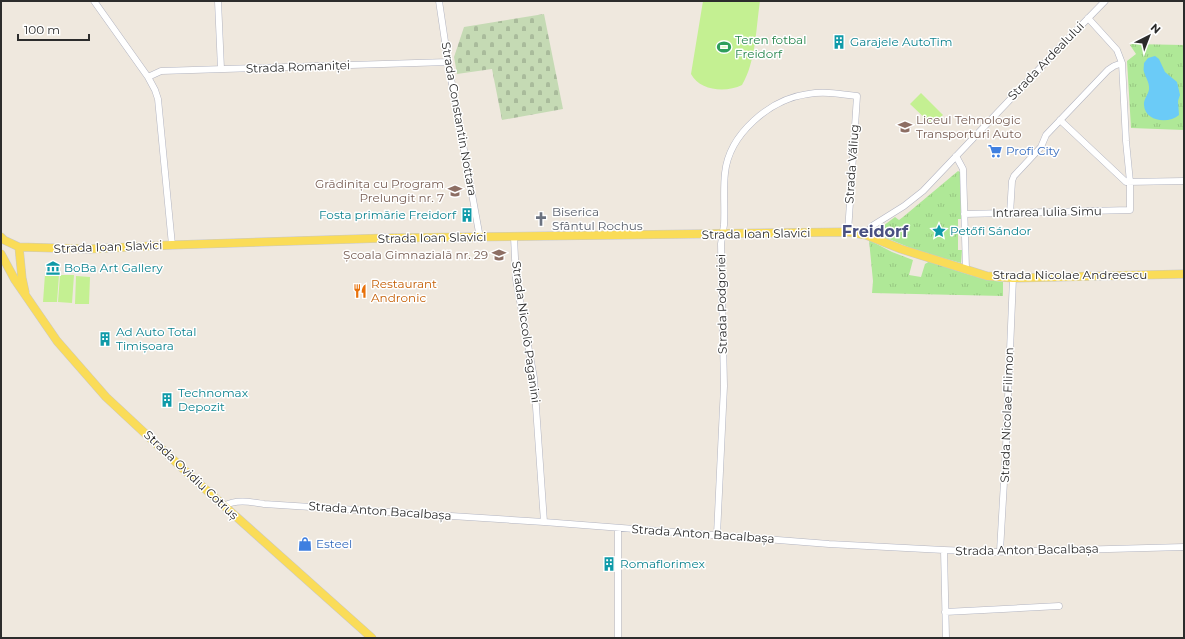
<svg xmlns="http://www.w3.org/2000/svg" width="1185" height="639" viewBox="0 0 1185 639" font-family="Montserrat,sans-serif">
<defs>
<pattern id="grass-tufts" width="24" height="20" patternUnits="userSpaceOnUse"><rect width="24" height="20" fill="#afe897"/><path d="M3 7l-1-3M5 7V3M7 7l1-3M15 17l-1-3M17 17v-4M19 17l1-3" fill="none" stroke="#97c782"/></pattern>
<pattern id="cemetery-stones" width="16" height="16" patternUnits="userSpaceOnUse"><rect width="16" height="16" fill="#c5dab4"/><path d="M2 7V4a2 2 0 0 1 4 0v3zM10 15v-3a2 2 0 0 1 4 0v3z" fill="#a9bb9b"/></pattern>
</defs>
<rect width="100%" height="100%" fill="#efe8de"/>
<path fill="url(#grass-tufts)" d="M1132 44 1184 45V130L1131 128 1127 61 1136 54 1130 45Z
M958 171 960 172 961 219H958V250H962L961 263 918 251 879 235 878 230 883 226 895 217 899 220 903 217Z
M869 240 892 252 913 260 909 275 921 277 925 264 930 261C954 269 978 280 1003 282V296L872 293 873 281Z"/>
<path fill="url(#cemetery-stones)" d="M544 14 563 109 502 120 492 69 457 74 454 57 464 27Z"/>
<path fill="#c4f092" d="M703 1H760C756 27 756 62 742 85 726 93 700 91 691 74Z
M921 93 943 115 932 125 910 104Z
M45 274 59 275 57 302H43Z
M60 275H74L72 303 58 302Z
M76 276 90 277 89 304H75Z"/>
<path fill="#6bcbf7" d="M1155 56 1159 59 1165 72 1177 82 1180 95 1178 101 1179 115C1169 124 1145 122 1144 105 1143 99 1150 93 1149 87 1149 82 1146 78 1144 72 1143 70 1144 66 1144 63L1148 58Z"/>
<g fill="none" stroke-linecap="round" stroke-linejoin="round">
<defs>
<path id="minor" d="M94 1 148 77 155 90 158 99 172 245
M218 1 221 69
M439 1 448 62 480 238
M148 77 161 71 448 62
M1060 120 1126 182 1184 181
M956 156 963 169 966 269
M964 214 1130 210V182L1126 141 1122 63 1117 50 1088 18
M1010 214 1012 181 1014 176 1041 147 1046 135 1108 70 1114 66 1122 63
M866 235 872 226 904 206 923 191 1061 46 1105 1
M514 237 516 279 534 378 544 522
M224 506C236 499 251 502 264 504L544 522 829 544 944 550 993 552 1184 547
M717 535 724 386 721 244C722 237 723 231 724 225 725 208 723 190 725 173 729 134 770 99 808 94 824 91 841 94 857 96L848 232
M944 550 946 638
M1000 551 1006 447 1013 278
M945 612 1059 606
M618 638V528"/>
<path id="major" d="M1 237 4 240 19 247 88 249 172 245 387 238 848 232 866 235 901 249 987 276 1013 278 1184 274
M19 247 22 278 25 292
M1 254 15 280 57 341 106 397 194 479 372 638"/>
</defs>
<use href="#minor" stroke="#b2b4c1" stroke-width="7"/>
<use href="#major" stroke="#c8c8c8" stroke-width="9"/>
<use href="#minor" stroke="#fff" stroke-width="6"/>
<use href="#major" stroke="#fadc58" stroke-width="8"/>
</g>
<defs>
<symbol id="building-bare" viewBox="-9 -9 18 18"><path d="M-4-6H4V6H1V3H-1V6H-4ZM-2.5-4.3h1.7v1.8h-1.7ZM.8-4.3h1.7v1.8H.8ZM-2.5-1h1.7V.8h-1.7ZM.8-1h1.7V.8H.8Z" fill="#0f9aa8" stroke="#fff" stroke-width="2.5" paint-order="stroke"/></symbol>
<symbol id="stadium-bare" viewBox="-9 -9 18 18"><path d="M0-5a6.5 5 0 1 0 0 10a6.5 5 0 1 0 0-10ZM-3.5-1.8h7v3.6h-7Z" fill="#2e9e5b" stroke="#fff" stroke-width="2.5" paint-order="stroke"/></symbol>
<symbol id="school-bare" viewBox="-9 -9 18 18"><path d="M0-5L7-2L0 1L-7-2ZM-4 1L0 2.5L4 1V4Q0 6-4 4Z" fill="#8d6e63" stroke="#fff" stroke-width="2.5" paint-order="stroke"/></symbol>
<symbol id="supermarket-bare" viewBox="-9 -9 18 18"><path d="M-6-5.5h2.5l.6 2H6L4.5 2H-2.5L-4.4-4H-6ZM-1.5 3.2a1.3 1.3 0 1 0 .1 0ZM3 3.2a1.3 1.3 0 1 0 .1 0Z" fill="#3f7fe0" stroke="#fff" stroke-width="2.5" paint-order="stroke"/></symbol>
<symbol id="church-bare" viewBox="-9 -9 18 18"><path d="M-1.2-6h2.4v3.5h3.3v2.4h-3.3V6h-2.4V-.1h-3.3v-2.4h3.3Z" fill="#6b7280" stroke="#fff" stroke-width="2.5" paint-order="stroke"/></symbol>
<symbol id="sight-bare" viewBox="-9 -9 18 18"><path d="M0-6L1.8-2.2L6-1.7L2.9 1.2L3.7 5.4L0 3.3L-3.7 5.4L-2.9 1.2L-6-1.7L-1.8-2.2Z" fill="#0f9aa8" stroke="#fff" stroke-width="2.5" paint-order="stroke"/></symbol>
<symbol id="museum-bare" viewBox="-9 -9 18 18"><path d="M0-6L6-3V-2H-6V-3ZM-5-1h2V3h-2ZM-1-1h2V3h-2ZM3-1h2V3H3ZM-6 4H6V6H-6Z" fill="#0f9aa8" stroke="#fff" stroke-width="2.5" paint-order="stroke"/></symbol>
<symbol id="restaurant-bare" viewBox="-9 -9 18 18"><path d="M-5-6h1v4h1v-4h1v4h1v-4h1v5L-1.5 .5V6h-2V.5L-5-1ZM5-6V6H3V1.5H1.5Q1.5-4 5-6Z" fill="#e8710a" stroke="#fff" stroke-width="2.5" paint-order="stroke"/></symbol>
<symbol id="shop-bare" viewBox="-9 -9 18 18"><path d="M-5-2.5h2.3a2.7 3.5 0 0 1 5.4 0H5L5.5 6h-11ZM-1.5-2.5h3a1.5 2.3 0 0 0-3 0Z" fill="#3f7fe0" stroke="#fff" stroke-width="2.5" paint-order="stroke"/></symbol>
</defs>
<g fill-rule="evenodd">
<use href="#building-bare" x="829" y="32" width="20" height="20"/>
<use href="#stadium-bare" x="714" y="37" width="20" height="20"/>
<use href="#school-bare" x="895" y="117" width="20" height="20"/>
<use href="#supermarket-bare" x="985" y="141" width="20" height="20"/>
<use href="#school-bare" x="445" y="181" width="20" height="20"/>
<use href="#building-bare" x="457" y="205" width="20" height="20"/>
<use href="#church-bare" x="531" y="209" width="20" height="20"/>
<use href="#sight-bare" x="929" y="221" width="20" height="20"/>
<use href="#school-bare" x="489" y="245" width="20" height="20"/>
<use href="#museum-bare" x="43" y="258" width="20" height="20"/>
<use href="#restaurant-bare" x="350" y="281" width="20" height="20"/>
<use href="#building-bare" x="95" y="329" width="20" height="20"/>
<use href="#building-bare" x="157" y="390" width="20" height="20"/>
<use href="#shop-bare" x="295" y="534" width="20" height="20"/>
<use href="#building-bare" x="599" y="554" width="20" height="20"/>
</g>
<g text-anchor="middle" stroke-width="3" stroke-linejoin="round" paint-order="stroke">
<g font-size="12" fill="#27864d" stroke="#fff" text-anchor="start">
<text x="735" y="44">Teren fotbal<tspan x="735" dy="14">Freidorf</tspan></text>
</g>
<g font-size="12" fill="#0d838f" stroke="#fff" text-anchor="start">
<text x="850" y="46">Garajele AutoTim</text>
<text x="456" y="219" text-anchor="end">Fosta primărie Freidorf</text>
<text x="950" y="235">Petőfi Sándor</text>
<text x="64" y="272">BoBa Art Gallery</text>
<text x="116" y="336">Ad Auto Total<tspan x="116" dy="14">Timișoara</tspan></text>
<text x="178" y="397">Technomax<tspan x="178" dy="14">Depozit</tspan></text>
<text x="620" y="568">Romaflorimex</text>
</g>
<g font-size="12" fill="#2c2c2c" stroke="#fff">
<text transform="translate(1046 61) rotate(-46)" y="4">Strada Ardealului</text>
<text transform="translate(298 67) rotate(-2)" y="4">Strada Romaniței</text>
<text transform="translate(459 119) rotate(80)" y="4">Strada Constantin Nottara</text>
<text transform="translate(852 164) rotate(-86)" y="4">Strada Văliug</text>
<text transform="translate(1047 212) rotate(-1)" y="4">Intrarea Iulia Simu</text>
<text transform="translate(756 234) rotate(-1)" y="4">Strada Ioan Slavici</text>
<text transform="translate(432 238) rotate(-1)" y="4">Strada Ioan Slavici</text>
<text transform="translate(108 247) rotate(-2)" y="4">Strada Ioan Slavici</text>
<text x="1070" y="279">Strada Nicolae Andreescu</text>
<text transform="translate(722 304) rotate(-91)" y="4">Strada Podgoriei</text>
<text transform="translate(526 332) rotate(82)" y="4">Strada Niccolò Paganini</text>
<text transform="translate(1007 415) rotate(-88)" y="4">Strada Nicolae Filimon</text>
<text transform="translate(191 475) rotate(43)" y="4">Strada Ovidiu Cotruș</text>
<text transform="translate(380 511) rotate(4)" y="4">Strada Anton Bacalbașa</text>
<text transform="translate(703 534) rotate(4)" y="4">Strada Anton Bacalbașa</text>
<text transform="translate(1027 550) rotate(-1)" y="4">Strada Anton Bacalbașa</text>
</g>
<g font-size="12" fill="#785e54" stroke="#fff" text-anchor="end">
<text x="916" y="124" text-anchor="start">Liceul Tehnologic<tspan x="916" dy="14">Transporturi Auto</tspan></text>
<text x="444" y="188">Grădinița cu Program<tspan x="444" dy="14">Prelungit nr. 7</tspan></text>
<text x="488" y="259">Școala Gimnazială nr. 29</text>
</g>
<g font-size="12" fill="#366cbe" stroke="#fff" text-anchor="start">
<text x="1006" y="155">Profi City</text>
<text x="316" y="548">Esteel</text>
</g>
<g font-size="12" fill="#5b616d" stroke="#fff" text-anchor="start">
<text x="552" y="216">Biserica<tspan x="552" dy="14">Sfântul Rochus</tspan></text>
</g>
<g font-size="12" fill="#c56008" stroke="#fff" text-anchor="start">
<text x="371" y="288">Restaurant<tspan x="371" dy="14">Andronic</tspan></text>
</g>
<g font-size="16" font-weight="bold" fill="#495081" stroke="#fff">
<text x="875" y="237">Freidorf</text>
</g>
</g>
<rect width="1185" height="639" fill="none" stroke="#2c2c2c" stroke-width="4"/>
<g transform="translate(1149 36) rotate(42)" stroke="#ffffff" stroke-width="3" paint-order="stroke">
<path d="M0-3L7 15L0 10L-7 15Z" fill="#2c2c2c"/>
<text y="-6" font-size="11" font-weight="bold" text-anchor="middle" fill="#2c2c2c">N</text>
</g>
<path d="M18 34v6h71v-6" fill="none" stroke="#2c2c2c" stroke-width="2"/>
<text x="24" y="34" font-size="12" fill="#2c2c2c" stroke="#ffffff" stroke-width="3" paint-order="stroke">100 m</text>
</svg>
